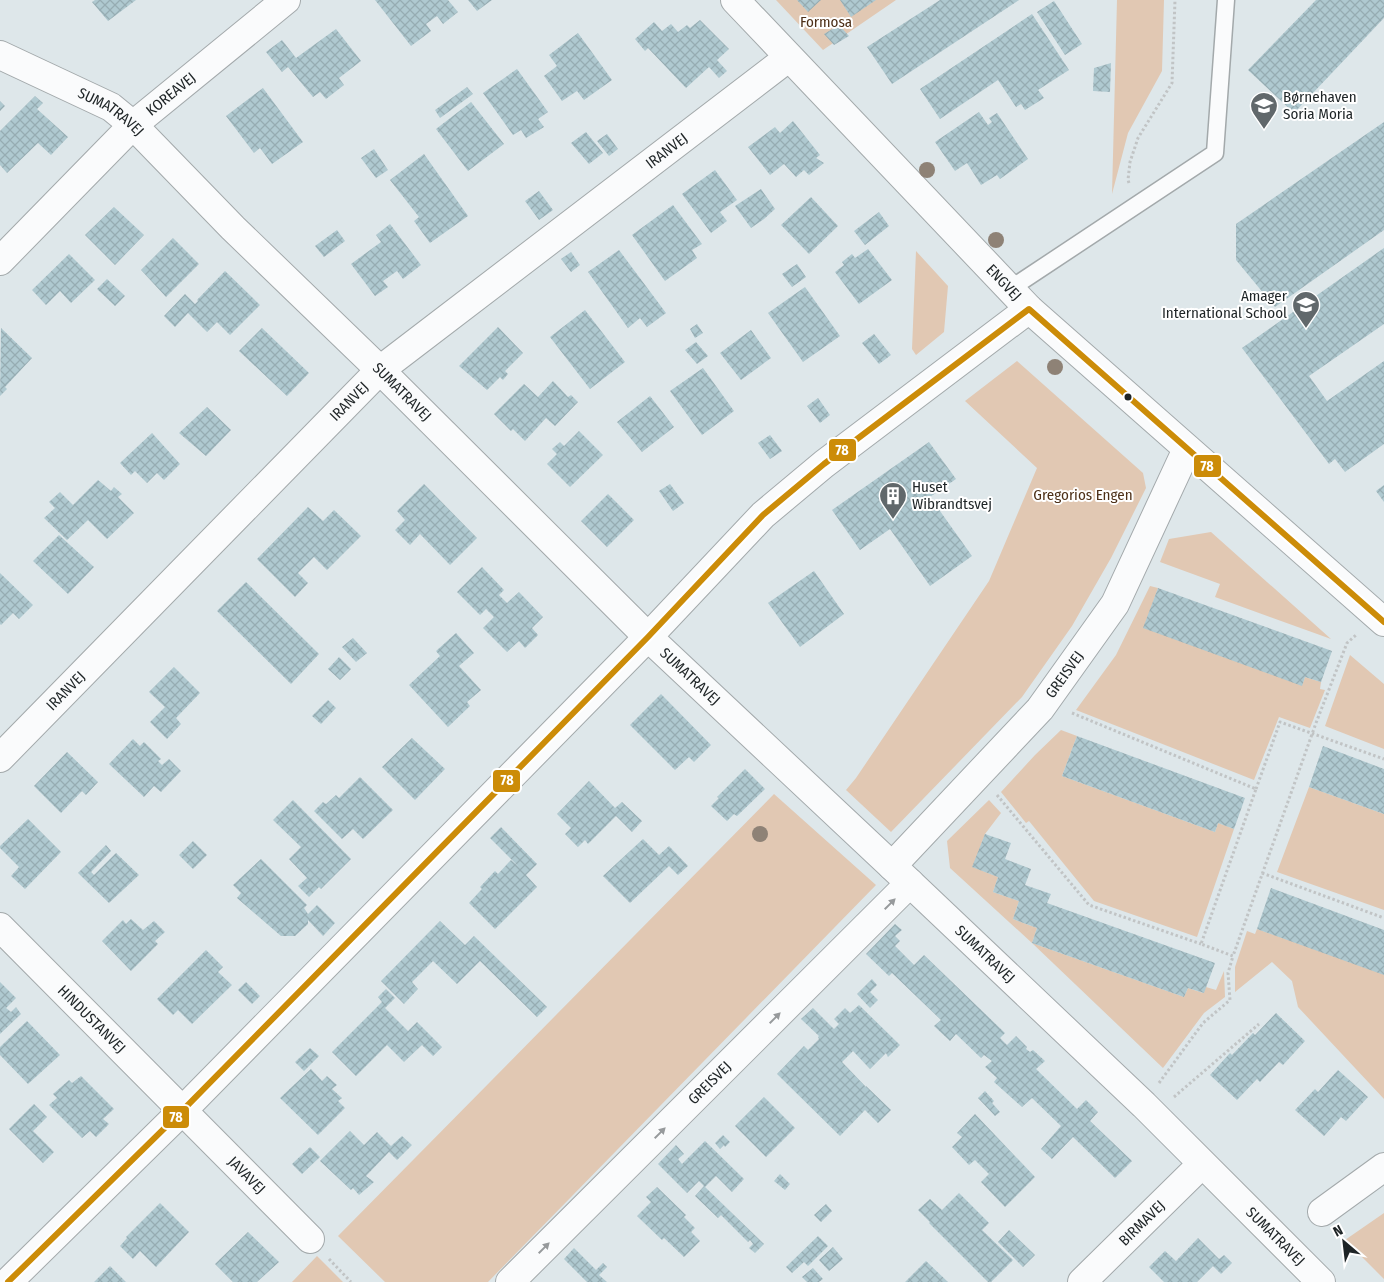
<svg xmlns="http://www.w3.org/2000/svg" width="1384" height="1282" viewBox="0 0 1384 1282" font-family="'Fira Sans Condensed',sans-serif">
<defs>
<pattern id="building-cross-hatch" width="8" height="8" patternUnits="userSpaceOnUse" patternTransform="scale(1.25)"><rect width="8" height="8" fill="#afc9d0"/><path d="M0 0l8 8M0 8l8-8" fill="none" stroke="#96acb2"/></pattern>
</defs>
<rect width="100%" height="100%" fill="#dee7ea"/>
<path fill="#e1c8b3" d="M776 0H896L823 50Z
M1117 0H1164L1162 71 1128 133 1112 194Z
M916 251 948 286 944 332 916 355 912 349Z
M1017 361 1143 473 1146 488 1111 558 1072 626 1022 697 891 832 846 790 856 778 989 581 1037 468 965 401Z
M1211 532 1331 639 1215 597 1220 584 1160 562 1169 539Z
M1150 586 1158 588 1144 627 1302 685 1305 677 1321 682 1320 689 1325 690 1310 728 1279 717 1254 780 1076 710 1116 655Z
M1350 655 1384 684V749L1325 726Z
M1061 730 1077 736 1062 776 1215 832 1218 823 1234 829 1197 937 1094 901 1029 821 1026 823 1001 792 1035 755Z
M1309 787 1384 814V910L1277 872Z
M774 794 876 885 488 1282H385L338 1236Z
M989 800 1001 813 985 834 973 867 998 877 993 892 1019 901 1013 919 1037 928 1032 943 1184 997 1188 988 1203 993 1206 987 1216 990 1224 971 1225 997 1204 1013 1163 1068 1032 943 950 868 947 841Z
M1257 929 1384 974V1099L1298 1007 1292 981 1272 962 1235 992V967L1247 931 1255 934Z
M1384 1213V1279L1345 1240Z
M317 1256 343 1282H292Z"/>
<path fill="url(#building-cross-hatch)" d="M95 0H136L108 21 92 2Z
M375 0H448L458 12 443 24 437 16 426 24 431 31 411 46Z
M468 0H492L477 11Z
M797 0H821L808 12Z
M840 0H876L851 17Z
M940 0H1019L892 84 867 47Z
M1316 0H1384V18L1294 113 1248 70Z
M1054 1 1082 44 1065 55 1037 12Z
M1032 14 1069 70 1038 90 1044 98 1025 110 1021 104 1016 107 998 80 940 119 920 89Z
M700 20 729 49 717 60 727 71 719 78 709 67 686 88 648 48 645 51 635 39 654 22 662 31 671 24 678 32 687 25 690 28Z
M839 25 849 36 834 45 824 34Z
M336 29 361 61 339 78 344 85 326 99 320 92 313 97 288 67 282 72 266 52 282 40 296 58Z
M578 33 612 80 584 100 577 91 562 101 544 76 557 66 549 55Z
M1111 63 1110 92 1093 91 1094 68Z
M517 69 548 112 538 119 544 127 526 138 521 130 513 135 483 93Z
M467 87 473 94 440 118 435 110Z
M263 88 303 142 272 164 260 148 254 153 226 116Z
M35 96 43 103 37 109 68 137 51 155 38 143 7 173 0 165V131Z
M0 101 5 106 0 111Z
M471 102 504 144 468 171 436 129Z
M979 112 988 125 992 122 989 118 997 113 1028 159 1000 179 997 175 981 185 967 163 955 171 935 142Z
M793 121 820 155 816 158 824 163 809 175 804 170 796 177 784 164 770 175 748 147 775 127 780 133Z
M1384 122V230L1275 307 1236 260V224Z
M586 132 603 153 589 164 571 143Z
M607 134 618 149 609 156 597 141Z
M374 149 388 170 376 178 361 158Z
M424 154 468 216 430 243 414 221 419 217 390 180Z
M715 170 737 200 720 212 727 221 711 233 682 194Z
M761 189 775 209 764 219 751 228 735 206Z
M539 191 553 210 539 220 525 201Z
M811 197 838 226 809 254 781 225Z
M673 205 702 244 692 250 697 258 665 281 632 235Z
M114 207 144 235 115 265 85 235Z
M879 212 889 226 865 245 854 231Z
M390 224 421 265 403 279 397 271 383 281 388 287 375 296 351 264 381 242 376 235Z
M337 230 345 241 324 257 315 246Z
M173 238 199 264 166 297 141 270Z
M1384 248V324L1309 376 1327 401 1384 361V444L1345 472 1335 459 1329 464 1242 348Z
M868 249 892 280 859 304 835 272 844 265 842 262 852 254 855 258Z
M619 250 666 313 647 327 640 318 628 328 588 272Z
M571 252 580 265 571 272 561 259Z
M69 254 95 280 71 303 60 291 46 305 32 290Z
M797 264 806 277 792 287 782 274Z
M225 271 260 305 230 335 217 322 207 332 188 313 175 327 164 316 185 294 195 304 198 301 197 300Z
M107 279 125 296 115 306 97 289Z
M805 287 840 336 803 362 768 313Z
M585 310 625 362 590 389 550 337Z
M697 324 703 333 695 338 690 329Z
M498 327 523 353 505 371 508 374 503 380 500 377 487 390 459 366Z
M1 328 32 358 5 387 7 389 0 396Z
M262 328 309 373 287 396 239 351Z
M751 330 771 358 741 380 720 353Z
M874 334 891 355 879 364 862 343Z
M696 342 708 356 697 364 685 350Z
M703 368 734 411 702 435 670 391Z
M553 381 568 397 571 395 578 402 555 426 546 418 525 441 513 429 511 431 494 414 524 384 538 397Z
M650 396 674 427 642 452 617 422Z
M818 398 830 415 820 423 807 406Z
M207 407 231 430 206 456 179 433Z
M579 431 603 455 570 487 547 464 557 454 552 449 560 442 564 446Z
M152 433 180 464 164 480 157 473 147 483 135 471 131 475 120 463Z
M770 435 782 451 770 459 758 443Z
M929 442 956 479 930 497 972 556 930 586 890 529 860 550 832 510Z
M98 480 111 491 114 487 122 494 118 497 134 513 107 539 88 520 67 540 44 518 55 508 49 502 60 492 73 505Z
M424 484 477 538 450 565 420 534 410 545 395 530 405 520 397 511Z
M670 484 684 503 673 511 659 491Z
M1384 485V502L1376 491Z
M608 494 634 520 607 547 581 521Z
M308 507 323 521 334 510 361 536 327 570 314 557 298 573 308 583 295 597 257 559Z
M59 535 94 567 68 594 33 561Z
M482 567 504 590 499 595 507 603 519 592 543 617 532 628 538 635 525 648 519 641 507 652 483 628 494 617 486 609 480 615 457 592Z
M814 571 844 614 800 647 768 603Z
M0 573 33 605 19 619 13 613 1 625 0 624Z
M246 582 319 654 291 684 217 611Z
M1158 588 1332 651 1321 682 1305 677 1302 686 1143 628Z
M456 633 474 653 459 666 481 690 467 702 470 706 448 727 409 685 440 656 436 651Z
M353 638 367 653 356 662 342 647Z
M339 657 351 669 340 680 328 669Z
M174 667 200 693 176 718 181 724 167 739 150 722 165 707 149 692Z
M661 694 711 745 694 762 689 757 675 770 630 725Z
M328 700 336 708 321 724 312 716Z
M1077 736 1245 798 1234 829 1218 823 1215 832 1062 776Z
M412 738 445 769 415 800 382 767Z
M133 739 140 746 144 742 161 759 158 761 162 765 169 759 181 771 161 792 154 786 144 797 109 764Z
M1323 746 1384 769V814L1309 787Z
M67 752 98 782 86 795 82 791 61 813 34 786Z
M745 769 765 789 737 816 734 814 727 821 711 806 719 798 717 797Z
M360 777 393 810 363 839 353 829 342 839 314 811 323 802 326 804 336 795 339 798Z
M589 781 615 808 622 802 642 821 632 832 616 816 588 844 585 840 578 847 565 834 571 828 557 814Z
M293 800 351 859 321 889 319 887 309 897 298 886 307 878 289 859 301 847 273 820Z
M28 819 61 852 25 889 11 876 19 867 0 848V846Z
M501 827 537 864 526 875 537 887 495 929 469 903 482 889 480 887 495 871 498 874 511 860 519 867 490 838Z
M985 834 1011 843 1005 859 1031 869 1025 885 1051 894 1047 903 1215 963 1204 993 1188 988 1184 997 1032 943 1037 928 1013 919 1019 901 993 892 998 877 972 867Z
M643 839 659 855 669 846 688 866 678 875 669 866 630 903 603 876Z
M193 841 207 855 193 869 179 855Z
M106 845 111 851 91 872 94 875 116 853 139 875 109 903 78 873Z
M261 859 307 905 304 908 308 914 317 905 335 923 323 936 308 920V924L295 936H281L237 898 241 893 233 885Z
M1271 888 1384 930V975L1257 929Z
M131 919 143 930 154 921 165 932 155 941 158 944 131 971 102 941 123 920 126 924Z
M440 921 465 945 474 936 547 1007 537 1017 480 961 457 984 433 961 412 982 418 989 404 1004 381 981Z
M895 924 902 930 895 936 900 941 895 946 914 965 924 955 1005 1033 1000 1038 1007 1045 1016 1036 1027 1047 1026 1049 1030 1052 1033 1050 1045 1061 1036 1069 1077 1109 1086 1100 1098 1112 1090 1121 1132 1161 1115 1178 1073 1137 1052 1159 1041 1149 1061 1126 1032 1098 1022 1107 994 1082 997 1078 985 1067 992 1061 984 1055 981 1058 956 1034 950 1041 934 1026 941 1020 892 973 889 976 866 954Z
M206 950 223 967 218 972 232 985 192 1024 178 1010 173 1015 157 999Z
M872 979 877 985 870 992 878 1000 870 1008 857 994Z
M0 982 16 998 6 1008 11 1012 16 1007 21 1014 0 1034Z
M246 982 260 996 252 1004 238 990Z
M386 989 395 998 385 1008 408 1031 417 1022 442 1047 433 1056 422 1045 404 1062 387 1045 356 1076 332 1052 382 1002 378 997Z
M859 1005 900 1045 888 1057 886 1053 870 1069 853 1051 842 1062 866 1087V1086L891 1110 878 1123 865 1110 840 1136 777 1074 804 1046 808 1050 819 1039 818 1037 819 1036 801 1019 813 1008 834 1029 839 1024 834 1019 845 1008 850 1013Z
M1276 1013 1305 1041 1283 1065 1279 1062 1260 1082 1257 1079 1237 1100 1210 1075 1230 1053 1232 1055 1253 1033 1255 1035Z
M27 1021 60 1055 28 1084 0 1055V1047Z
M310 1048 319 1056 304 1071 295 1062Z
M311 1069 322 1081 327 1076 337 1085 332 1089 342 1098 338 1101 345 1108 318 1135 280 1098Z
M1338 1070 1368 1097 1346 1121 1341 1117 1324 1136 1295 1110 1315 1089 1318 1092Z
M81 1076 114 1109 103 1119 109 1124 96 1137 90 1131 82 1138 49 1105 57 1098 53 1094 69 1080 72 1083Z
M985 1091 994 1101 992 1103 1000 1112 995 1116 978 1098Z
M764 1097 795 1128 766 1157 735 1126Z
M34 1104 47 1117 33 1131 54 1152 43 1163 9 1129Z
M975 1114 1035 1177 1005 1207 981 1182 989 1174 975 1160 969 1165 952 1147 962 1137 957 1133Z
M350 1131 364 1145 377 1132 391 1146 402 1136 412 1145 397 1160 389 1152 366 1176 374 1182 359 1195 353 1188 351 1190 320 1161Z
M723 1135 730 1142 725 1147 724 1145 720 1149 715 1143Z
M705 1141 744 1179 732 1192 716 1176 705 1187 764 1244 755 1253 749 1248 753 1244 750 1240 748 1242 721 1215 718 1218 695 1196 704 1186 699 1181 687 1193 658 1164 676 1145 684 1154 678 1159 682 1164Z
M310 1147 320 1157 302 1174 292 1164Z
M780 1174 790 1184 785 1190 774 1181Z
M657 1187 686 1215 684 1217 695 1228 691 1232 700 1241 684 1257 664 1238 662 1240 637 1216 651 1202 646 1197Z
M959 1193 989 1223 982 1230 1013 1260 991 1282H988L929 1223 930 1222 918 1210 930 1199 942 1210Z
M160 1203 189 1232 156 1267 140 1251 133 1259 120 1246 127 1238 126 1237Z
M826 1204 832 1211 821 1222 814 1215Z
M1009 1230 1035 1255 1023 1267 998 1242Z
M248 1232 279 1262 257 1282H233L215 1264Z
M818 1236 828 1246 808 1266 804 1262 792 1273 786 1267Z
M1198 1238 1219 1259 1224 1255 1232 1263 1221 1274 1213 1266 1197 1282H1164L1149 1267 1165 1251 1176 1261Z
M833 1247 843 1259 829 1271 819 1260Z
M574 1248 596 1270 603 1263 607 1267 599 1275 607 1282H587L564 1259Z
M926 1261 948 1282H905Z
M110 1266 126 1282H94Z
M813 1268 823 1279 819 1282H807L802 1277Z"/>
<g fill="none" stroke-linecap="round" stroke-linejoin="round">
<defs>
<path id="lane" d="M1010 289 1215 153 1226 0"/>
<g id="street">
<path id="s1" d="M0 55 111 107 133 125 233 228 380 370 648 637 892 866 1144 1105 1321 1282"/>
<path id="s2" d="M0 261 133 125 286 0"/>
<path id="s3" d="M0 758 380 370 788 58"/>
<path id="s4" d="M892 866 1040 709 1115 604 1187 449"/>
<path id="s5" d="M0 927 310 1239"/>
<path d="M1322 1212 1384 1167"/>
<path d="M8 1282 183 1110 648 637 763 515 824 464 1029 309"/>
<path id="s6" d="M510 1282 910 883"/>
<path id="s7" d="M1082 1282 1202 1164"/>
</g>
<g id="secondary">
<path id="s8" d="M735 0 1029 309 1384 622"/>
</g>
</defs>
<use href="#lane" stroke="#a3a9ab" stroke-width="19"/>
<use href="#street" stroke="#a3a9ab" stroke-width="30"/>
<use href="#secondary" stroke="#a3a9ab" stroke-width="30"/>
<path stroke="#c1c4c5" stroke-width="3" stroke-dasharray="2.5 2.5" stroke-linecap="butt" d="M1129 183 1128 180 1130 162 1138 138 1172 83 1175 0
M1072 713 1256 789 1201 944 1233 956 1316 723 1347 643 1356 635
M1256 789 1280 722 1384 759
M997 795 1089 905 1201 944
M1262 873 1384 918
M1159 1083 1203 1023 1230 1000 1228 973 1233 956
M1174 1097 1259 1024
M329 1259 351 1282"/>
<use href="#lane" stroke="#fafbfc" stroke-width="16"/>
<use href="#street" stroke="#fafbfc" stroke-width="28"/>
<use href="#secondary" stroke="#fafbfc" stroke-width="28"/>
<defs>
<path id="bus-1" d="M8 1282 183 1110 648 637 763 515 824 464 1029 309 1384 622"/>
</defs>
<use href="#bus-1" stroke="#fff" stroke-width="10"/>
<use href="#bus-1" stroke="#cc8c08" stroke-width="6"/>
</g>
<g fill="#8e8276">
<circle cx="927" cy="170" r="8"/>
<circle cx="996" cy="240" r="8"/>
<circle cx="1055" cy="367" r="8"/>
<circle cx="760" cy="834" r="8"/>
</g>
<defs><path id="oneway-solid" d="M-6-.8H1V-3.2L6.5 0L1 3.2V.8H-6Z" transform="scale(1.25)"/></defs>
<g fill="#979a9c">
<use href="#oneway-solid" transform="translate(890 904) rotate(-45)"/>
<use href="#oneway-solid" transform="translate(775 1018) rotate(-45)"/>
<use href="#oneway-solid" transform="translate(660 1133) rotate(-45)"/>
<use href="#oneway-solid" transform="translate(544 1248) rotate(-45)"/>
</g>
<defs>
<symbol id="school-pin" viewBox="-11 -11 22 30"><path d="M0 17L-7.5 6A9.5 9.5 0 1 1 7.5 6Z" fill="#61686b" stroke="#fff"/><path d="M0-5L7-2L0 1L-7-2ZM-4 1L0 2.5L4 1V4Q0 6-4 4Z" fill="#fff"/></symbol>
<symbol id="building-pin" viewBox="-11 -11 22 30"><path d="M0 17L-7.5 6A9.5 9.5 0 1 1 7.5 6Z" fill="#61686b" stroke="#fff"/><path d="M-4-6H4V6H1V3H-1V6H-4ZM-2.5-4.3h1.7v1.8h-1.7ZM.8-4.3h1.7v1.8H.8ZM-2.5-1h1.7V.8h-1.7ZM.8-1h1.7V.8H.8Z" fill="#fff"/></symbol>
</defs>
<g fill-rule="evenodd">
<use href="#school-pin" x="1248" y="90" width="32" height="43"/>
<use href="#school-pin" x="1290" y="289" width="32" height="43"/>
<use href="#building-pin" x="877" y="480" width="32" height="43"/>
</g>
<circle fill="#1e2426" stroke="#fff" stroke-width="2" cx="1128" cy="397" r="4.5"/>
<g text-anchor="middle" stroke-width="4" stroke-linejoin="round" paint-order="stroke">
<g font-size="15" fill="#4d3018" stroke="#fff">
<text x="826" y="27">Formosa</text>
<text x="1083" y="500">Gregorios Engen</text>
</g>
<g font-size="15" fill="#1e2426" stroke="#fff">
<text dy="5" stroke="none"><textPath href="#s2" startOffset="239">KOREAVEJ</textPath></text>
<text dy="5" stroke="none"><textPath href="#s1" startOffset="125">SUMATRAVEJ</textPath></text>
<text dy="5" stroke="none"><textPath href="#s3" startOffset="904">IRANVEJ</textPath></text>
<text dy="5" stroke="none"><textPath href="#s8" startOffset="390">ENGVEJ</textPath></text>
<text dy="5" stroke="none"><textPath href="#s1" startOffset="530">SUMATRAVEJ</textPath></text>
<text dy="5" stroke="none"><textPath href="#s3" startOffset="499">IRANVEJ</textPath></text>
<text dy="5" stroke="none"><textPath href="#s4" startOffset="258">GREISVEJ</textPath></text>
<text dy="5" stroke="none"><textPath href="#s1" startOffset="935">SUMATRAVEJ</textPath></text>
<text dy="5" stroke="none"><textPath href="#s3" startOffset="94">IRANVEJ</textPath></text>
<text dy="5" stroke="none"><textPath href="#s1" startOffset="1340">SUMATRAVEJ</textPath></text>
<text dy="5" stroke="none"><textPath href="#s5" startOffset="130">HINDUSTANVEJ</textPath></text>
<text dy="5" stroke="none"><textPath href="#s6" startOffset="282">GREISVEJ</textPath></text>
<text dy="5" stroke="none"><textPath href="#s5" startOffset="350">JAVAVEJ</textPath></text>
<text dy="5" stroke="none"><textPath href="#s7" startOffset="84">BIRMAVEJ</textPath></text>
<text dy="5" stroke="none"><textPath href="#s1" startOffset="1745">SUMATRAVEJ</textPath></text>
</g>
<g font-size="15" fill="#1e2426" stroke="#fff" text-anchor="start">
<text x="1283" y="102">Børnehaven<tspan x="1283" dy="17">Soria Moria</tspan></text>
<text x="1287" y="301" text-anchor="end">Amager<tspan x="1287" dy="17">International School</tspan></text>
<text x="912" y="492">Huset<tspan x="912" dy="17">Wibrandtsvej</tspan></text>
</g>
</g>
<g stroke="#fff" stroke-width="2">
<rect x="828" y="438" width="29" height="24" rx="5" fill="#cc8c08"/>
<rect x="1193" y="454" width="29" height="24" rx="5" fill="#cc8c08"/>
<rect x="492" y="769" width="29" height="24" rx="5" fill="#cc8c08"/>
<rect x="162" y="1105" width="28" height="24" rx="5" fill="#cc8c08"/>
</g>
<g font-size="14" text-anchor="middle" font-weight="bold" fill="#fff">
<text x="842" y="455">78</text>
<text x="1207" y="471">78</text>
<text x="507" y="785">78</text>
<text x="176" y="1122">78</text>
</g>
<g transform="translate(1344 1242) rotate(332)" stroke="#ffffff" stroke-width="4" paint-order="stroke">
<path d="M0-4L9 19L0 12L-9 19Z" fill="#1e2426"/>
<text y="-8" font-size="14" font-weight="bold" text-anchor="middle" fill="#1e2426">N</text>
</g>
</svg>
